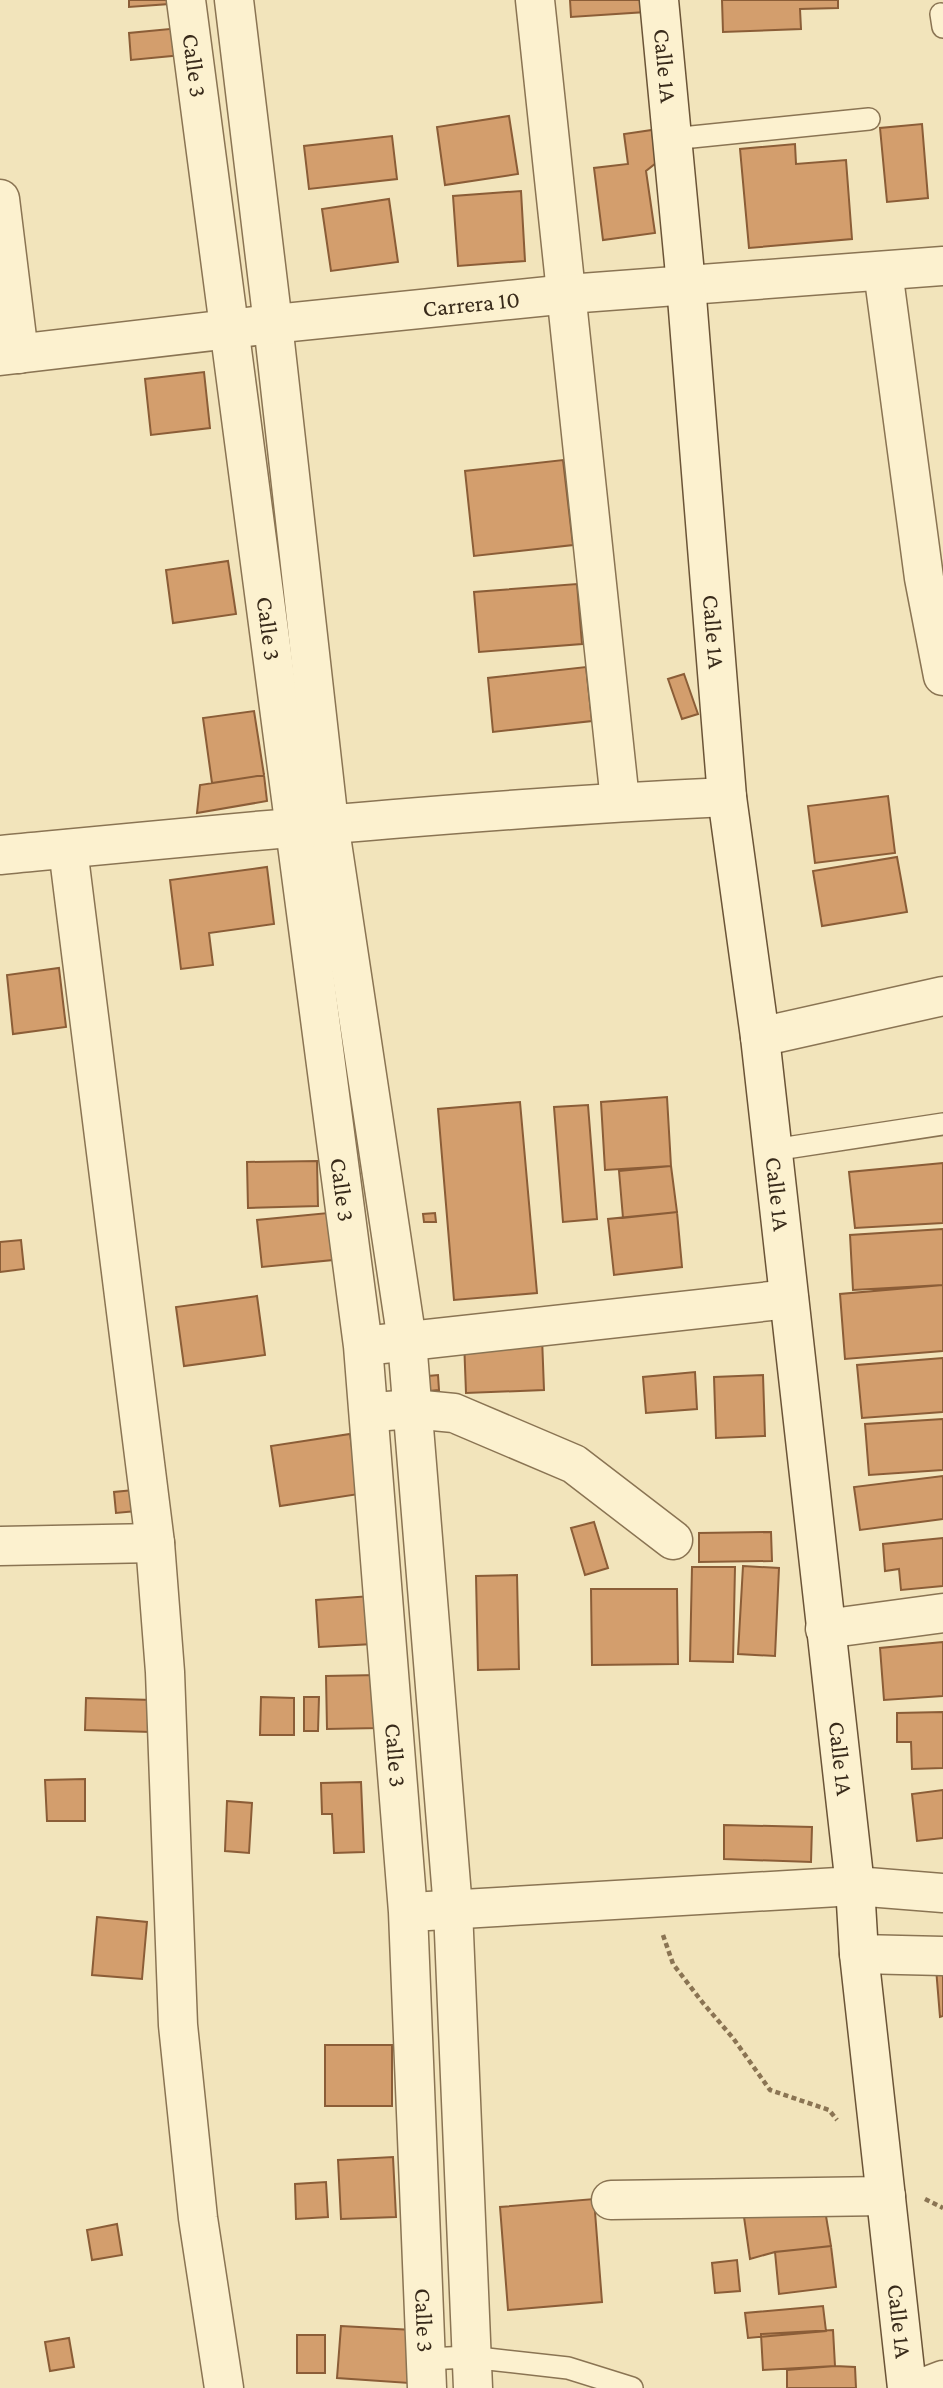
<svg xmlns="http://www.w3.org/2000/svg" width="943" height="2388" viewBox="0 0 943 2388" font-family="'Crimson Pro',serif">
<rect width="100%" height="100%" fill="#f2e4bb"/>
<path fill="#d39e6d" stroke="#8b5d37" stroke-width="2" d="M129 0H168L169 4 129 7Z
M570 0H646V12L571 17Z
M722 0H838V8L800 9 801 29 723 32Z
M180 28 182 55 131 60 129 33Z
M509 116 518 174 445 185 437 127Z
M922 124 928 198 887 202 880 128Z
M652 130 656 163 646 171 655 233 603 240 594 168 628 164 624 134Z
M392 136 397 179 309 189 304 146Z
M795 144 796 164 846 160 852 239 749 248 740 149Z
M521 191 525 261 458 266 453 196Z
M389 199 398 262 331 271 322 209Z
M204 372 210 428 151 435 145 379Z
M563 460 573 545 474 556 465 471Z
M228 561 236 614 173 623 166 570Z
M577 584 582 644 479 652 474 592Z
M586 667 592 721 493 732 488 678Z
M684 674 698 714 682 719 668 679Z
M254 711 264 775 212 783 203 718Z
M264 775 267 801 197 813 200 785Z
M888 796 895 853 815 863 808 806Z
M897 857 907 912 822 926 813 871Z
M267 867 274 924 209 933 213 965 181 969 170 880Z
M59 968 66 1027 13 1034 7 975Z
M667 1097 671 1166 605 1170 601 1102Z
M520 1102 537 1293 454 1300 438 1109Z
M588 1105 597 1219 563 1222 554 1107Z
M317 1161 318 1206 248 1208 247 1162Z
M943 1163V1223L855 1228 849 1172Z
M671 1166 677 1212 623 1218 619 1171Z
M677 1212 682 1267 614 1275 608 1219Z
M328 1213 333 1260 262 1267 257 1220Z
M435 1213 436 1222H424L423 1214Z
M943 1229V1285L853 1290 850 1235Z
M21 1240 24 1269 0 1272V1242Z
M943 1285V1351L845 1359 840 1294Z
M257 1296 265 1355 184 1366 176 1307Z
M542 1337 544 1390 466 1393 464 1340Z
M943 1358V1412L862 1418 857 1365Z
M695 1372 697 1409 646 1413 643 1377Z
M438 1375 439 1390 429 1391 428 1376Z
M763 1375 765 1436 716 1438 714 1377Z
M943 1419V1470L869 1475 865 1424Z
M350 1434 359 1494 280 1506 271 1446Z
M943 1476V1519L860 1530 854 1487Z
M144 1489 147 1510 116 1513 114 1492Z
M594 1522 608 1568 585 1575 571 1528Z
M771 1532 772 1561 699 1562V1533Z
M943 1538V1586L901 1590 899 1569 885 1571 883 1544Z
M743 1566 779 1568 775 1656 738 1654Z
M692 1567H735L733 1662 690 1661Z
M517 1575 519 1669 478 1670 476 1576Z
M591 1589H677L678 1664 592 1665Z
M371 1596 373 1644 319 1647 316 1600Z
M943 1642V1696L884 1700 880 1648Z
M378 1675 379 1728 327 1729 326 1676Z
M261 1697 294 1698V1735H260Z
M304 1697H319L318 1731H304Z
M86 1698 152 1700 151 1732 85 1730Z
M943 1712V1768L912 1769 911 1742H897V1713Z
M85 1779V1821H47L45 1780Z
M361 1782 364 1852 334 1853 332 1814H322L321 1783Z
M943 1790V1838L917 1841 912 1794Z
M227 1801 252 1803 249 1853 225 1851Z
M724 1825 812 1827 811 1862 724 1859Z
M97 1917 147 1922 142 1979 92 1975Z
M943 1967V2016L940 2017 936 1968Z
M325 2045H392V2106H325Z
M393 2157 396 2217 341 2219 338 2160Z
M326 2182 328 2217 296 2219 295 2184Z
M823 2198 831 2246 775 2252 750 2259 743 2210Z
M594 2199 602 2302 508 2310 500 2207Z
M117 2224 122 2255 92 2260 87 2230Z
M831 2246 836 2287 779 2294 775 2252Z
M737 2260 740 2291 715 2293 712 2263Z
M823 2306 826 2331 748 2338 745 2313Z
M341 2326 413 2330 409 2383 337 2378Z
M833 2330 835 2366 763 2370 761 2334Z
M297 2335H325V2373H297Z
M69 2338 74 2367 50 2371 45 2342Z
M835 2366 855 2367 856 2388H787V2370Z"/>
<g fill="none" stroke-linecap="round" stroke-linejoin="round">
<defs>
<path id="lane" d="M941 14 943 27
M672 139 869 119
M773 1150 943 1124
M425 2359 470 2357 568 2368 632 2388"/>
<g id="street">
<path id="s1" d="M186 0 363 1346 408 1912 427 2388"/>
<path d="M234 0 273 324 329 823 407 1341 453 1909 473 2388"/>
<path d="M535 0 620 801"/>
<path d="M0 199 19 354"/>
<path d="M883 271 924 578 943 676"/>
<path id="s2" d="M0 356 273 324 568 294 943 266"/>
<path d="M68 849 155 1543 165 1672 178 2025 198 2218 224 2388"/>
<path d="M0 855C242 832 484 808 727 797"/>
<path d="M760 1037 943 996"/>
<path d="M382 1344 789 1299"/>
<path d="M387 1411 412 1409 454 1413 574 1464 673 1540"/>
<path d="M0 1546 155 1543"/>
<path d="M825 1629 943 1613"/>
<path d="M428 1911 855 1886 943 1893"/>
<path d="M859 1954 943 1956"/>
<path d="M611 2200 886 2196"/>
<path d="M922 2388 943 2380"/>
</g>
<g id="secondary">
<path id="s3" d="M659 0 686 285 727 797 760 1037 855 1886 859 1954 907 2388"/>
</g>
</defs>
<use href="#lane" stroke="#8a7453" stroke-width="24"/>
<use href="#street" stroke="#8a7453" stroke-width="41"/>
<use href="#secondary" stroke="#6b5437" stroke-width="41"/>
<path stroke="#8a7453" stroke-width="4.5" stroke-dasharray="5 3.5" stroke-linecap="butt" d="M663 1935 673 1964 703 2003 733 2038 770 2090 829 2110 837 2120
M925 2199 943 2208"/>
<use href="#lane" stroke="#fcf1cf" stroke-width="21"/>
<use href="#street" stroke="#fcf1cf" stroke-width="38"/>
<use href="#secondary" stroke="#fcf1cf" stroke-width="38"/>
</g>
<g text-anchor="middle" stroke-width="5" stroke-linejoin="round" paint-order="stroke">
<g font-size="24" fill="#382a1a" stroke="#f8eecb">
<text dy="8" stroke="none"><textPath href="#s1" startOffset="66">Calle 3</textPath></text>
<text dy="8" stroke="none"><textPath href="#s3" startOffset="66">Calle 1A</textPath></text>
<text dy="8" stroke="none"><textPath href="#s2" startOffset="474">Carrera 10</textPath></text>
<text dy="8" stroke="none"><textPath href="#s1" startOffset="634">Calle 3</textPath></text>
<text dy="8" stroke="none"><textPath href="#s3" startOffset="634">Calle 1A</textPath></text>
<text dy="8" stroke="none"><textPath href="#s1" startOffset="1200">Calle 3</textPath></text>
<text dy="8" stroke="none"><textPath href="#s3" startOffset="1200">Calle 1A</textPath></text>
<text dy="8" stroke="none"><textPath href="#s1" startOffset="1768">Calle 3</textPath></text>
<text dy="8" stroke="none"><textPath href="#s3" startOffset="1768">Calle 1A</textPath></text>
<text dy="8" stroke="none"><textPath href="#s1" startOffset="2334">Calle 3</textPath></text>
<text dy="8" stroke="none"><textPath href="#s3" startOffset="2334">Calle 1A</textPath></text>
</g>
</g>
</svg>
